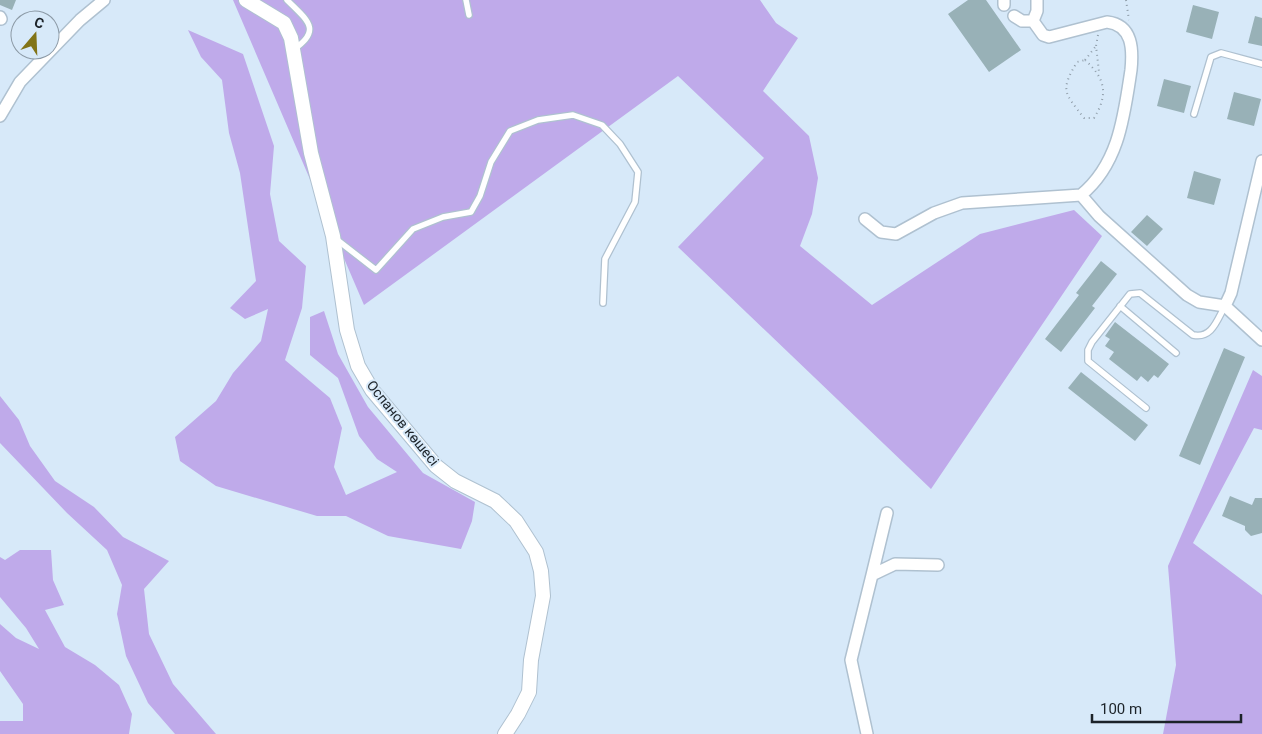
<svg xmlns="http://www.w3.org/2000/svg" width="1262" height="734" viewBox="0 0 1262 734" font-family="Roboto,sans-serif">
<rect width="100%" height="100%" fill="#d7e9f9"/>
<path fill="#bfaaea" d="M233 0H760L776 23 798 38 763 91 809 136 818 178 812 214 800 246 872 305 980 234 1074 210 1102 236 931 489 678 247 764 158 678 76 364 305Z
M188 30 243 54 274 146 270 194 279 241 306 266 302 308 285 360 330 398 342 428 334 467 346 495 397 472 377 459 359 436 338 378 310 355V317L324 311 338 354 368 407 423 473 475 502 472 521 461 549 388 536 346 516H317L216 486 180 461 175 437 216 401 233 373 261 341 268 309 245 319 230 308 256 281 240 173 229 133 222 80 201 57Z
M1253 370 1262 376V430L1254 428 1193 543 1262 595V734H1163L1176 665 1168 566Z
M0 396 19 420 30 446 55 481 94 507 123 537 169 561 144 589 149 634 173 684 216 734H175L148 703 126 656 117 614 122 585 107 550 67 513 0 443Z
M20 550H51L53 580 64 605 45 610 65 647 95 665 119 685 132 714 129 734H0V721H23V704L0 671V624L16 638 39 649 26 628 0 597V557L5 560Z"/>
<path fill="#98b1b7" d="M0 0H16L12 10 0 5Z
M968 0H986L1021 50 989 72 948 14Z
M1193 5 1219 12 1212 39 1186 32Z
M1255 16 1262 18V46L1248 43Z
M1164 79 1191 86 1184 113 1157 106Z
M1234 92 1261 99 1254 126 1227 119Z
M1194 171 1221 179 1214 205 1187 198Z
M1147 215 1163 229 1147 246 1131 232Z
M1101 261 1117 274 1092 306 1095 308 1061 352 1045 339 1079 295 1076 293Z
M1115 322 1169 364 1158 378 1154 375 1148 382 1141 376 1137 381 1109 359 1114 352 1105 346 1110 339 1105 336Z
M1224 348 1245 357 1200 465 1179 456Z
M1081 372 1148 425 1135 441 1068 388Z
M1230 496 1252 505 1255 498H1262V533L1251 536 1245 530V526L1222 516Z"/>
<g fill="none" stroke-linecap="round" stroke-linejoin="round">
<defs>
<path id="service" d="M287 0C307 20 323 30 293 50
M466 0 469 15
M1194 114 1211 57 1221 53 1262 64
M336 239 376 270 413 229 443 217 471 212 480 196 491 162 510 131 538 120 573 115 602 125 620 144 638 172 635 202 605 259 603 303
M1120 306 1176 353
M1146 408 1088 361V350L1092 342 1130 294 1140 293 1193 335C1212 339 1217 320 1225 306"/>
<path id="minor" d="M1004 0V5
M1014 16 1022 21H1033
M0 17 1 19
M1033 21 1037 11V0
M0 116 20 82 80 20 104 0
M1262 161 1231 293 1225 306 1262 340
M1081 195 1099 216 1187 295 1199 302 1225 306
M865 219 881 232 896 234 934 213 962 203 1081 195C1119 164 1124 116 1131 70 1133 50 1133 25 1107 22L1049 37 1043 35 1033 21
M872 575 887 513
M867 734 851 660 872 575 895 564 938 565"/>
<path id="tertiary" d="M246 0 284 23 291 38 311 153 333 236 347 330 358 366 372 390 436 466 455 481 495 501 516 521 536 552 541 571 543 596 531 660 529 692 518 714 505 734"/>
</defs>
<use href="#service" stroke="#afc1d0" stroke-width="8"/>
<use href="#minor" stroke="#afc1d0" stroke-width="14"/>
<use href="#tertiary" stroke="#afc1d0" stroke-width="16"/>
<path stroke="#8f9da9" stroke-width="2" stroke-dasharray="1 4" stroke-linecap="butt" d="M1126 0 1129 20
M1098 35 1096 46 1099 72
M1085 60C1105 78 1109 94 1094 118H1084C1064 92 1060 91 1077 62Z
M1085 60 1096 46"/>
<use href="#service" stroke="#fff" stroke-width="5.5"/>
<use href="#minor" stroke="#fff" stroke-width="11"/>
<use href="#tertiary" stroke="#fff" stroke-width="14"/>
</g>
<g text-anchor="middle" stroke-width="4" stroke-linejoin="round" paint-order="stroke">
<g font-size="14" fill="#1c2329" stroke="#d7e9f9">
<text transform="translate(403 423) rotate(51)" y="5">Оспанов көшесі</text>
</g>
</g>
<g transform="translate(35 35) rotate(19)"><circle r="24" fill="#d7e9f9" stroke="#8c9aa6"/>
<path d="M0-4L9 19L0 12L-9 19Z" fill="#827417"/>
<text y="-8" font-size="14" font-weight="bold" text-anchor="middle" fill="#1c2329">С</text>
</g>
<path d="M1092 714v8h149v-8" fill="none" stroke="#1c2329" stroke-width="2.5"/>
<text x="1100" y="714" font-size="15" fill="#1c2329" stroke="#d7e9f9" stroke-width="4" paint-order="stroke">100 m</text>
</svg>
